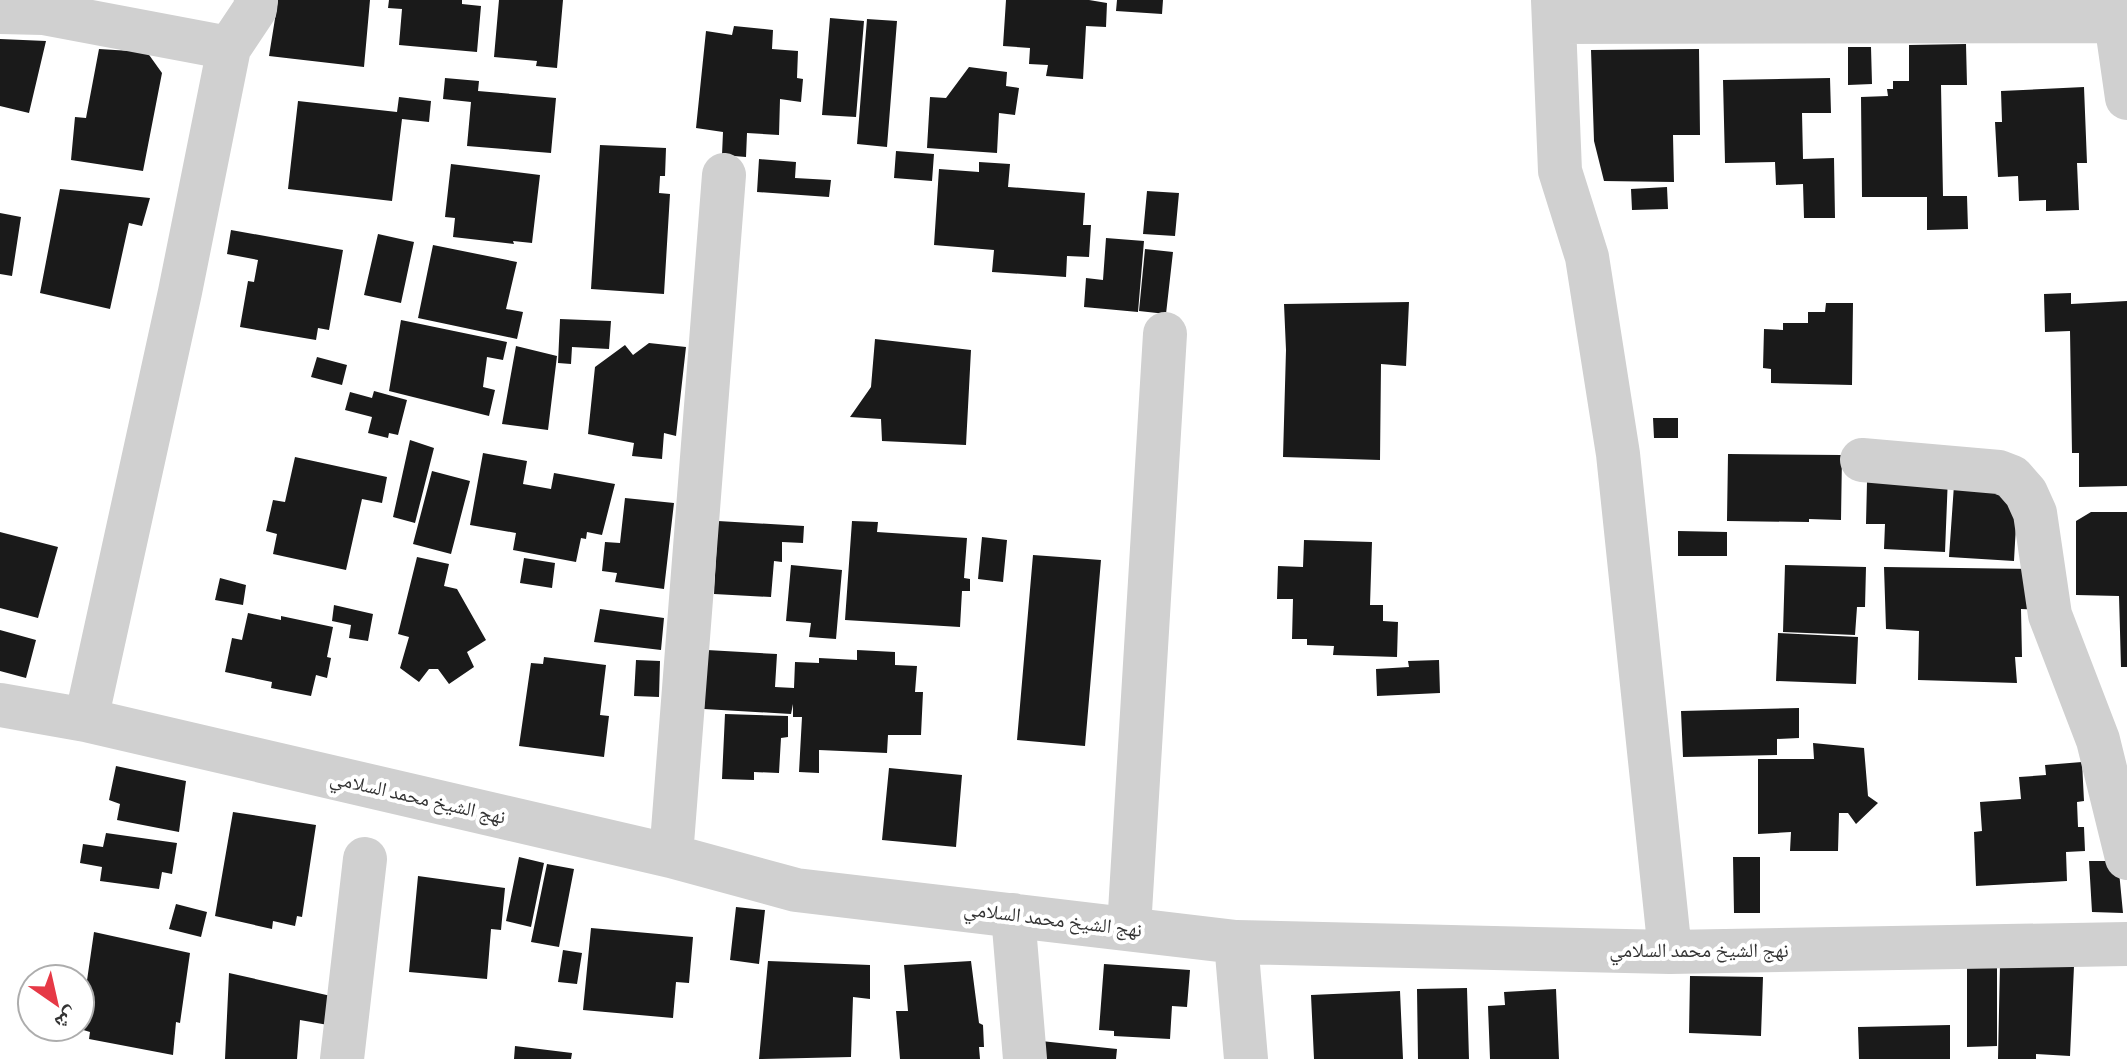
<svg xmlns="http://www.w3.org/2000/svg" width="2127" height="1059" viewBox="0 0 2127 1059" font-family="'PT Sans Narrow','Noto Naskh Arabic',sans-serif">
<rect width="100%" height="100%" fill="#fff"/>
<path fill="#1a1a1a" d="M278 0H370L364 67 269 56Z
M389 0H462V4L481 6 477 52 399 45 402 9 388 8Z
M499 0H563L557 68 536 66 537 61 494 57Z
M1006 0H1089L1107 3 1106 27 1086 26 1083 79 1046 76 1048 65 1029 64 1030 48 1003 46Z
M1117 0H1163L1162 14 1116 11Z
M830 18 864 21 856 117 822 115Z
M867 19 897 21 887 147 857 144Z
M734 26 773 30 772 49 798 51 797 78 803 79 801 102 780 99 779 135 747 133 746 157 722 155 723 132 696 128 706 31 732 35Z
M0 39 46 41 29 113 0 106Z
M1966 44 1967 85H1941L1943 196H1967L1968 229 1927 230V197H1862L1861 97 1888 96 1887 89H1893V81H1909V45Z
M1848 47H1871L1872 84 1848 85Z
M99 49 147 52 162 73 143 171 71 160 75 117 86 118Z
M1699 49 1700 135H1673L1674 182 1604 181 1594 141 1591 50Z
M969 67 1007 72 1006 86 1019 88 1015 115 999 113 997 153 927 148 930 97 946 98Z
M445 78 479 81 478 91 556 98 551 153 467 146 471 102 443 99Z
M1830 78 1831 113H1802L1803 159 1834 158 1835 218H1804L1803 184 1776 185 1775 162 1725 163 1723 80Z
M2084 87 2087 163H2077L2079 210 2046 211V200L2019 201 2018 176 1998 177 1995 122H2002L2001 91Z
M399 97 431 101 429 122 402 119 392 201 288 189 298 101 397 112Z
M600 145 666 148 665 176H660L659 193 670 194 664 294 591 289Z
M896 151 934 154 932 181 894 178Z
M759 159 796 162 795 178 831 180 829 197 757 192Z
M979 162 1010 164 1008 187 1085 193 1083 225H1091L1089 257 1067 256 1066 277 992 272 994 250 934 245 939 169 979 172Z
M451 164 540 175 532 243 513 241 514 244 453 237 455 218 445 217Z
M1667 187 1668 209 1632 210 1631 189Z
M60 189 150 198 142 226 129 223 110 309 40 293Z
M1147 191 1179 193 1175 236 1143 234Z
M0 213 21 217 12 276 0 274Z
M231 230 343 250 329 330 318 328 316 340 240 327 248 281 254 282 258 260 227 254Z
M378 234 414 242 401 303 364 295Z
M1106 238 1144 241 1138 312 1084 307 1086 278 1103 280Z
M433 245 517 262 506 309 523 312 517 339 418 318Z
M1145 249 1173 252 1166 314 1139 311Z
M2071 293V304L2127 301V486L2079 487V453H2072L2070 331 2045 332 2044 294Z
M1409 302 1406 366 1381 364 1380 460 1283 457 1286 350 1284 304Z
M1826 303H1853L1852 385 1771 383V369L1763 368 1764 329 1783 330V323H1808V312H1825Z
M560 319 611 321 609 349 572 347 571 364 558 363Z
M401 320 507 342 503 360 487 357 483 387 495 390 489 416 389 391Z
M875 339 971 350 966 445 882 441 881 419 850 417 871 387Z
M649 343 686 347 676 436 664 433 662 459 632 456 634 443 588 434 595 367 625 345 633 355Z
M516 346 557 356 548 430 502 424Z
M317 357 347 365 342 385 311 377Z
M374 391 407 400 398 435 389 433 388 438 368 433 372 417 345 410 350 392 372 398Z
M1653 418H1678V438H1654Z
M410 440 434 448 415 523 393 517Z
M483 453 527 461 523 484 551 489 554 473 615 484 602 535 587 532 586 539 581 538 576 562 513 550 516 533 470 525Z
M1728 454 1842 455 1841 520 1809 519V522L1727 521Z
M295 457 387 477 382 503 362 499 346 570 273 554 277 534 266 531 273 500 285 502Z
M432 471 470 481 451 554 413 544Z
M1948 476 1945 552 1884 549 1885 524H1866L1867 482Z
M1954 485 2018 489 2014 561 1949 557Z
M625 498 674 503 664 589 615 582 617 573 602 571 605 542 620 543Z
M2091 512H2127V667H2121L2119 596 2076 595V521Z
M718 521 804 526 803 543 782 542V562L774 561 771 597 714 594Z
M852 521 878 522 877 532 967 538 964 578 970 579V591H962L960 627 845 620Z
M1678 531 1727 532V556H1678Z
M0 532 58 547 38 618 0 608Z
M982 537 1007 540 1003 582 978 579Z
M1304 540 1372 542 1370 605H1383V621L1398 622 1397 657 1333 655 1334 646 1307 645V639H1292L1293 599H1277L1278 566 1303 567Z
M1033 555 1101 560 1085 746 1017 740Z
M417 557 449 564 444 586 457 589 486 640 467 652 474 667 449 684 438 669H429L419 682 400 668 409 637 398 634Z
M524 558 555 563 552 588 520 583Z
M791 565 842 570 836 639 809 637 811 623 786 621Z
M1785 565 1866 567 1865 607H1857L1855 635 1783 632Z
M1884 567 2038 569 2045 610 2021 609 2022 657H2015L2017 683 1918 680 1919 631 1886 629Z
M220 578 246 585 243 605 215 600Z
M334 605 373 614 368 641 349 638 351 625 332 621Z
M600 609 664 618 661 650 594 642Z
M248 613 281 620V616L333 627 327 657 331 658 327 678 316 675 311 696 271 688 272 682 225 672 232 638 242 640Z
M0 630 36 640 26 678 0 671Z
M1778 633 1858 637 1856 684 1776 681Z
M707 650 777 654 775 687 794 688 795 662 819 663V658L857 660V650L895 652V665L917 666 915 692H923L921 735H888L887 753 819 750V773L799 772 802 717H793V704L791 714 704 709Z
M544 657 606 665 600 715 609 716 604 757 519 746 531 663 543 664Z
M636 660 660 661 659 697 634 696Z
M1439 660 1440 693 1377 696 1376 669 1409 667 1408 661Z
M1799 708V738L1777 739V755L1683 757 1681 711Z
M725 714 788 716V737L781 738 779 773 754 772V780L722 779Z
M1813 743 1864 748 1868 796 1878 803 1856 824 1848 813H1839L1838 851H1790L1791 832 1758 834V759H1814Z
M2082 762 2084 801 2077 802 2078 827H2084L2085 851 2066 852 2067 881 1976 886 1974 832 1982 831 1980 802 2021 799 2019 777 2046 775 2045 765Z
M116 766 186 781 179 832 117 820 120 804 109 800Z
M889 768 962 775 956 847 882 840Z
M233 812 316 825 302 917 297 916 295 926 273 921 272 929 215 916Z
M106 833 177 843 172 874 162 872 159 889 100 881 102 867 80 863 83 844 103 847Z
M519 857 544 863 531 927 506 921Z
M1733 857H1760V913H1734Z
M2089 861H2118L2123 913 2092 912Z
M547 864 574 869 559 947 531 942Z
M418 876 505 888 501 930 491 929 487 979 409 972Z
M176 904 207 912 201 937 169 929Z
M736 907 765 910 759 964 730 960Z
M591 928 693 937 689 983 676 982 673 1018 583 1010Z
M94 932 190 953 180 1023 176 1022 173 1055 89 1039 90 1032 80 1029Z
M563 950 582 953 577 984 558 982Z
M768 961 870 965V999L853 997 851 1057 759 1059Z
M971 961 979 1023 983 1025 984 1047H979L980 1059H900L896 1011H908L904 965Z
M2000 963 2074 966 2070 1056 2036 1054V1059H1998Z
M1104 964 1190 970 1187 1007 1172 1006 1170 1039 1114 1036V1031L1099 1030Z
M1967 965H1997V1046L1967 1047Z
M229 973 331 996 328 1025 300 1020 297 1059H225Z
M1690 976 1763 977 1761 1036 1689 1033Z
M1467 988 1469 1059H1418L1417 989Z
M1556 989 1559 1059H1490L1488 1006 1505 1005 1504 992Z
M1400 991 1403 1059H1314L1311 995Z
M1950 1025V1059H1859L1858 1027Z
M1041 1041 1117 1049 1116 1059H1042Z
M515 1046 572 1053 571 1059H514Z"/>
<g fill="none" stroke-linecap="round" stroke-linejoin="round">
<path stroke="#d0d0d0" stroke-width="44" d="M1553 0 1560 171 1587 257 1618 454 1670 952
M2113 0 2127 98
M0 12 43 13 229 48
M1554 22 2115 21
M1862 460 1999 472 2012 477 2026 493 2035 513 2050 615 2098 740 2127 858
M0 705 86 720 671 856 796 890 1236 942 1670 952 2127 944
M86 720 180 292 229 48 255 9 256 0
M671 856 724 175
M1013 915 1025 1059
M1129 928 1165 334
M1236 942 1246 1059
M342 1059 365 859"/>
</g>
<g text-anchor="middle" stroke-width="8" stroke-linejoin="round" paint-order="stroke">
<g font-size="20" fill="#333" stroke="#fff">
<text transform="translate(418 797) rotate(13)" y="7">نهج الشيخ محمد السلامي</text>
<text transform="translate(1053 919) rotate(7)" y="7">نهج الشيخ محمد السلامي</text>
<text x="1699" y="957">نهج الشيخ محمد السلامي</text>
</g>
</g>
<g transform="translate(56 1003) rotate(146)"><circle r="38" fill="#ffffff" stroke="#adadad" stroke-width="2"/>
<path d="M0-6L14 30L0 20L-14 30Z" fill="#e63946"/>
<text y="-12" font-size="22" font-weight="bold" text-anchor="middle" fill="#333333">ش</text>
</g>
</svg>
